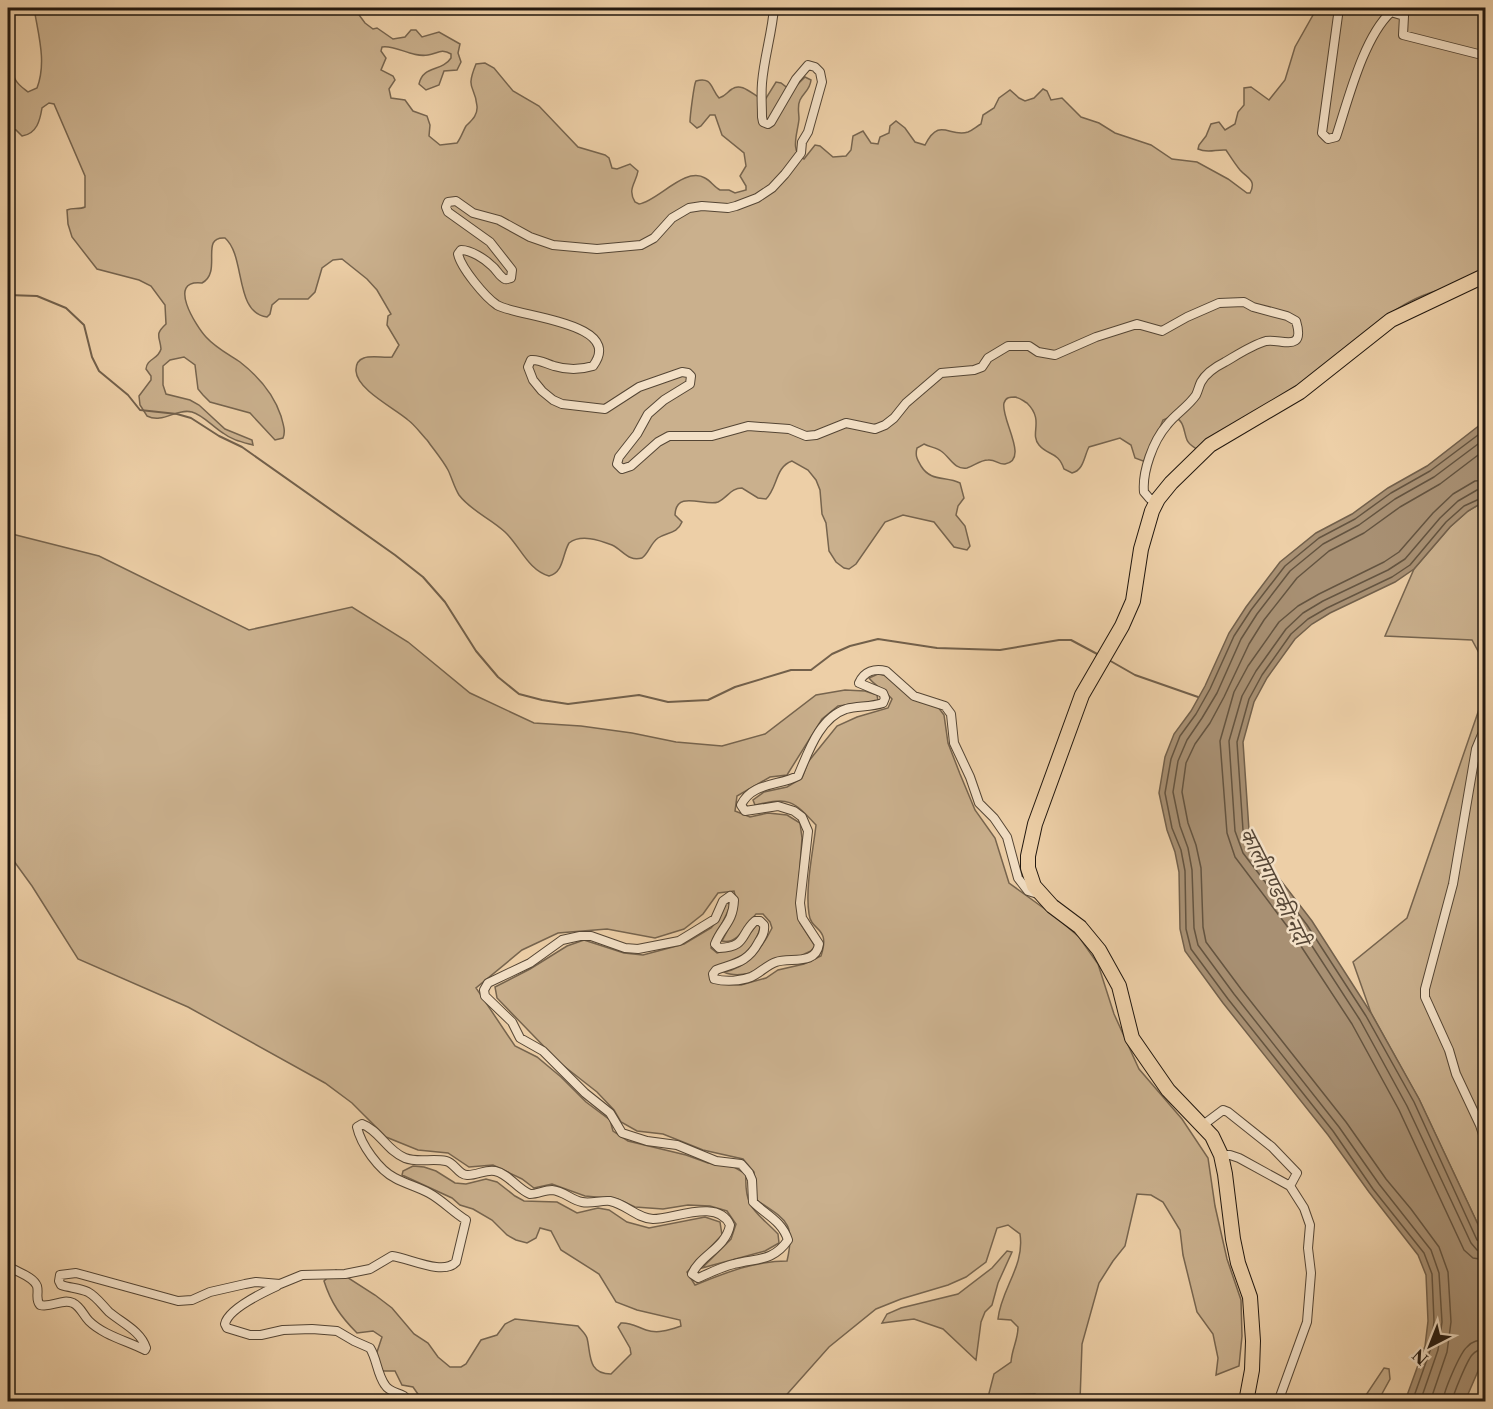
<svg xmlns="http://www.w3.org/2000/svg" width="1493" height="1409" viewBox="0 0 1493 1409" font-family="'Libre Caslon Text','Noto Serif Devanagari',serif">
<rect width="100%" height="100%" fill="#edcfa7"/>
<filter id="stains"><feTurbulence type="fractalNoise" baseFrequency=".00333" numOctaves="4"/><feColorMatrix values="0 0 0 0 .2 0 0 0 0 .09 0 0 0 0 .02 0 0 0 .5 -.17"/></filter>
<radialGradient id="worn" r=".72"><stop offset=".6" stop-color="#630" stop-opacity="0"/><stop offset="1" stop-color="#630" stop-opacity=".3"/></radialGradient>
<path fill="#cab08d" stroke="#76644e" stroke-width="1.5" d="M8 8H10C10 25 7 63 15 79 18 85 23 88 28 92L37 88C47 62 38 34 34 8H354L365 23 373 29 377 28 393 39 405 37 411 30H416L422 37 439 32 460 44 458 53 461 62 457 70 444 71 439 85 426 90 419 84C423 65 442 72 451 58V54C441 48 437 54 428 55 412 58 394 44 382 47L381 51 386 58 381 70 393 76 395 80 389 89 391 98 405 100 413 111 427 116 430 125 429 136 440 145 457 143C461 138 463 131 466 126 472 120 478 115 477 106 475 84 465 91 476 64L485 63 494 68 513 91 539 106 578 147 605 155 609 158 612 168 617 169 630 164 638 171C636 183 627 189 635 202L639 204C658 201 685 166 705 178 711 181 714 187 720 190H729L735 193 746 190V186L740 176 746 166 744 153 722 135 715 115H710L701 126 697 128 690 122C690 116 694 84 696 81 712 76 711 89 719 98 726 96 727 92 732 89 743 81 755 98 765 100L776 82 781 83 789 89 797 85 805 77 811 80C810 90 804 92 800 100 797 106 799 113 799 119 798 132 789 152 804 159L815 145 820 146 833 157 846 156 851 150 853 136 863 131 871 143 878 144 880 137 889 133 890 126 896 121 905 128 915 142 925 145C940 116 949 138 968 132 973 130 977 126 981 124L983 115 994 108 999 98 1010 90 1019 98 1025 101 1034 98 1043 89 1047 91 1051 100 1062 98 1081 117 1099 123 1115 133 1151 145 1172 159 1197 162 1228 179 1247 193H1250C1257 180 1247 178 1240 170 1235 164 1230 156 1226 150 1216 149 1208 154 1198 149L1199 145 1206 136 1211 124 1219 122 1225 130 1235 124 1238 112 1244 105V88L1251 87 1269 100 1285 80 1295 47 1317 8H1485V278C1466 283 1445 287 1427 294 1387 308 1344 352 1311 380 1290 387 1284 395 1267 407 1246 424 1221 436 1198 450 1194 447 1189 445 1187 440 1183 430 1185 420 1172 416L1163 420 1147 459 1143 461 1135 458 1131 445 1120 438 1089 447C1084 456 1084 470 1072 473L1064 469C1058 451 1048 456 1039 445 1029 433 1045 421 1027 403 1022 400 1020 398 1015 397 1010 397 1006 397 1004 403 1000 418 1030 460 1005 464 999 465 995 459 988 460 980 460 974 466 967 468 954 470 950 457 941 451 937 448 930 447 924 444L917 448C915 456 917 459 921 466 931 482 945 476 960 483L964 498 958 506 956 515 965 526 970 546 967 550 954 547 934 522 903 515 885 522 856 564 849 569 844 568 836 562 829 551 826 523 822 514 820 490 816 480 808 470 792 461C775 467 778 487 766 499L758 498 742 488C731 488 728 497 718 502 705 507 676 489 675 515L682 522C677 534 667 532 658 538 650 544 649 553 642 558 628 562 623 550 612 545 599 540 581 534 569 543 562 555 564 572 549 576 528 570 520 546 505 532 490 518 471 511 459 495 454 487 452 478 448 470 442 459 434 450 427 440 421 434 415 425 408 420 396 409 357 390 356 371 355 350 381 359 392 357L399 345 387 325 388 316 391 314 377 290 367 279 342 259 333 260 322 268 315 292 308 299H279L272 305 270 314 267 317C234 313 246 256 225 238 199 236 223 272 202 283 166 279 196 326 206 337 216 348 228 354 240 362 258 376 274 395 281 416 283 424 286 431 283 438L275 440 250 413 210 402 203 395 198 389 195 365 184 357 170 360 163 366V385L166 394 190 400 199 405 225 429 252 440 253 445C242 442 232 440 223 433 213 427 203 415 192 412 176 408 163 424 147 416L140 405 139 396 151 380V376L146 369C147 358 158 360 161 349 160 336 154 335 166 324L165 305 151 286 139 280 97 269 72 237 68 224 67 210C73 207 79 210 85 207V176L54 104 49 103 42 108C40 120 37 134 22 136L16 130 8 128Z
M1485 501V664L1472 640 1385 636 1414 569 1450 527 1468 511Z
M8 533 99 556 249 630 352 607 408 642 470 693 534 723 581 726 632 733 676 742 722 746 765 734 816 695 845 690 865 691 877 695 878 701 838 706 822 719 787 775 770 777 737 796 735 811 750 817 768 813 787 815 800 823 802 838 797 909 800 923 815 946 811 951C792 960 743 982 724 972 748 967 761 950 772 928L770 922 763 914H756C746 925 738 945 722 941 731 923 741 912 734 891L718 893 703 914 684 929 655 938 607 929 558 933 522 950 476 988 515 1046 537 1057 561 1077 586 1102 610 1120 613 1131 628 1141 686 1155 708 1163 734 1167 746 1174C744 1209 756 1211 778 1234L779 1243 765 1251 702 1268 731 1239 736 1224 727 1211 710 1206 688 1205 663 1209 635 1207 618 1199 585 1196 552 1184 534 1188 522 1179 493 1165 469 1167 448 1153 418 1150 386 1137 352 1103 325 1083 188 1007 78 959 32 886 8 853Z
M878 674 887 676 938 707 944 715 948 743 960 774 975 810 995 838 1009 883 1056 917 1079 937 1098 964 1114 1014 1139 1069 1182 1119 1208 1158 1215 1206 1227 1259 1241 1300 1242 1336 1239 1366 1216 1375 1218 1358 1213 1334 1197 1312 1183 1255 1180 1230 1163 1202 1151 1195 1137 1194 1125 1246 1113 1261 1099 1283 1082 1344 1080 1401H1039L1035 1394 1009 1395 1000 1401H987L994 1374 1011 1362C1012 1348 1018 1340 1018 1327L1011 1320 998 1319C1001 1289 1025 1266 1020 1234L1008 1225 997 1228 986 1262 966 1277 948 1285 901 1299 876 1309 829 1347 781 1401H753L752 1399 750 1401 725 1402 715 1398 709 1402 435 1401 420 1397 413 1387 402 1385 395 1371H384L378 1369 375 1358 382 1337 373 1331 357 1333C341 1317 331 1303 324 1281L336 1270 375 1295 392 1308 414 1334 428 1343 438 1357 450 1367H461L466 1364 481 1340 497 1335 505 1324 515 1319 578 1326C581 1330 585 1333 587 1338 591 1353 587 1374 611 1374L631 1354 630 1348 618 1327 621 1323C630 1322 637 1327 646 1330 658 1334 669 1330 681 1326L680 1320 637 1310 616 1302 599 1274 561 1250 551 1231 540 1228 536 1238 527 1243 516 1240 507 1235 492 1220 473 1209 460 1205 452 1198 402 1175 403 1171 413 1166 424 1167 436 1171 455 1183 466 1184 486 1179 497 1182 515 1196 524 1201 557 1202 577 1213 598 1208 609 1210 627 1222 649 1228 705 1217 720 1222 722 1235 687 1272 695 1285C725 1273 754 1261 787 1261 796 1222 786 1220 755 1199L754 1172 743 1159 703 1150 663 1134 637 1131 621 1122 614 1110 597 1092 560 1063 497 998 495 987 530 969 567 946 584 940 624 953 643 955 684 944 711 928 719 919 726 901 730 905C726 920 715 932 711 948L717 953C741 946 743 944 757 924L761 925C755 954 735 961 711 972L723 984 741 985 766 978 778 970 804 964 821 956C831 926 811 932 809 914 805 888 813 852 816 825 793 800 789 797 755 805L753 800 764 792 787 787 802 778 808 762 837 726 857 717 888 708 892 699C884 689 876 687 869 678Z
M1485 692V1248L1482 1233 1419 1099 1371 1013 1353 962 1407 918Z
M1007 1251 1012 1252 998 1283 992 1305 985 1312 981 1322 976 1360 943 1329 914 1319 882 1323 887 1314 901 1308 958 1294 992 1268Z
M1384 1368 1389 1369 1390 1379 1378 1401H1362Z"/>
<path fill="#a89073" stroke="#72604b" stroke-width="1.5" d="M1485 421V501L1468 511 1450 527 1414 569 1395 582 1330 613 1312 624 1295 639 1267 678 1254 702 1243 742 1249 830 1255 847 1312 921 1371 1013 1419 1099 1482 1233 1485 1248V1355L1465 1401H1405L1425 1346 1428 1321 1426 1275 1418 1255 1369 1192 1328 1135 1223 1003 1185 951 1180 929 1179 872 1175 852 1167 830 1159 793 1165 757 1174 734 1191 711 1205 686 1229 633 1246 607 1280 562 1316 533 1352 514 1388 488 1427 466Z"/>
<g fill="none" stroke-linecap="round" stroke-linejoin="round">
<path stroke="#645440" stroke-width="1.5" d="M1486 480 1475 481 1453 494 1433 513 1399 552 1384 562 1319 594 1298 606 1279 622 1248 666 1234 692 1220 741 1227 833 1235 857 1293 934 1352 1024 1399 1110 1464 1250 1473 1258 1486 1260
M1486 489 1477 490 1458 501 1440 518 1405 559 1388 570 1323 601 1303 613 1286 629 1256 671 1242 696 1229 741 1235 831 1243 853 1301 929 1360 1020 1407 1106 1471 1243 1477 1250 1486 1251
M1486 496 1464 506 1446 522 1410 565 1392 577 1327 608 1308 619 1291 634 1262 675 1249 699 1237 742 1243 830 1249 849 1307 925 1366 1016 1414 1102 1477 1240 1486 1244
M1412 1402 1431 1348 1434 1321 1432 1274 1424 1253 1373 1189 1333 1131 1228 999 1191 949 1186 929 1185 871 1181 850 1172 828 1165 793 1171 759 1180 736 1196 714 1210 689 1234 636 1251 610 1285 566 1319 538 1355 519 1391 493 1430 471 1486 429
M1420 1402 1438 1350 1442 1322 1439 1273 1431 1250 1379 1184 1339 1127 1234 994 1198 945 1194 928 1192 870 1188 848 1180 826 1173 792 1178 761 1187 740 1202 718 1217 693 1241 639 1257 614 1290 571 1323 544 1359 525 1395 499 1434 477 1486 438
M1430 1402 1447 1352 1451 1322 1448 1272 1439 1247 1411 1209 1386 1179 1346 1122 1241 989 1206 942 1203 927 1201 868 1196 845 1188 823 1182 792 1186 763 1195 744 1210 723 1224 697 1249 644 1264 620 1297 578 1329 551 1364 533 1400 507 1440 484 1486 449
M1443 1402C1443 1392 1460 1353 1467 1347 1472 1341 1478 1340 1486 1340
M1452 1402C1453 1394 1467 1361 1472 1355 1476 1350 1480 1349 1486 1349"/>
<path stroke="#72604b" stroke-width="2" d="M8 295 37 296 66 308 84 325 92 357 99 371 128 395 140 410 177 414 191 418 219 436 242 447 395 555 423 577 445 602 476 651 498 677 519 694 542 700 568 704 639 695 668 702 708 700 735 687 791 670H811L832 654 850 646 878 639 937 648 1000 650 1059 640H1071L1099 655
M1107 659 1135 675 1198 697"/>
<defs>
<path id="minor" d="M774 8C772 33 764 58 762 83 761 95 762 106 762 117L763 122 768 124 771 122 796 79 808 65 815 67 820 72 822 82 808 132 802 142 801 153 785 174 772 188 757 198 736 206 728 208 702 206 689 208 672 218 654 238 641 245 597 249 553 245 530 237 499 220 473 213 456 201 448 202 446 207 448 212 490 242 512 270 511 278C506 279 506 281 502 277 498 274 496 269 492 266 485 259 471 250 461 250L458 254C461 268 485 297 497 305 516 317 626 322 593 366 580 370 567 370 554 366 546 364 540 359 531 360L528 367 533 380 542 391 553 400 562 404 605 409 639 387 682 372 688 373 691 376 690 384 664 400 648 414 637 434 619 457 617 464 622 469 631 466 658 442 669 436H712L748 426 789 429 806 436 816 435 846 423 875 429 885 425 894 418 906 403 941 373 974 370 982 367 988 358 1008 346H1029L1038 352 1055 355 1096 337 1137 324 1162 331 1187 317 1219 303 1244 302 1253 307 1287 316 1296 321C1306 354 1280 338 1266 341 1252 345 1237 355 1225 362 1215 367 1206 373 1201 382 1199 386 1198 391 1196 395 1188 407 1175 414 1167 425 1153 441 1142 472 1144 492L1150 499H1158
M1339 8 1322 133 1328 139 1336 137C1348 101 1363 38 1391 12L1404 16 1403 35 1486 56
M1486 725 1476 749 1453 884 1425 989V997L1449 1050 1456 1074 1480 1125 1486 1144
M1203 1125 1223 1110 1228 1112 1272 1147 1297 1173 1290 1186
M1221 1155H1230L1239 1158 1290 1186 1304 1208 1310 1225 1308 1248 1311 1273 1307 1322 1278 1402
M8 1266C16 1272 33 1276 37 1286 39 1293 35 1299 40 1305 52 1308 62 1298 73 1303 81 1307 83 1315 89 1321 103 1335 127 1341 145 1350L146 1348C141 1331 122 1323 109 1312 102 1305 97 1297 88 1292 80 1288 70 1288 61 1285L59 1281 60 1275 76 1273 178 1301 192 1300 210 1292 245 1284 256 1282 280 1284 302 1275 345 1274 370 1269 392 1256C409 1258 443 1276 456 1262L466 1220C453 1212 442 1200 429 1193 418 1187 406 1184 395 1178 379 1170 361 1145 357 1127L362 1124C379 1130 387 1151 405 1158 418 1163 432 1158 446 1161 455 1163 459 1176 468 1175 478 1175 486 1169 495 1171 509 1174 517 1189 530 1194 538 1194 544 1190 552 1190 564 1191 571 1200 582 1202 591 1204 601 1200 610 1201 626 1204 636 1218 653 1219 674 1219 718 1198 730 1225 726 1248 700 1255 692 1274L698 1278C710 1273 721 1267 734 1264 756 1258 773 1262 788 1240 782 1221 766 1215 753 1202L752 1180 749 1173 741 1164 716 1161 677 1145 647 1141 622 1133 610 1113 585 1093 543 1051 520 1038 512 1022 485 996 484 990 488 983 530 963 562 940 580 936H591L625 948 638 949 679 941 715 919 723 901 730 896 734 900C733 923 722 926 715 944L719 948C747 947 740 934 755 921H760L764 925C765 932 762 937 758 943 748 962 735 963 716 970L713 974 714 979C726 982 741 981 751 977 760 973 767 965 776 962 790 957 816 966 819 944L802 918 800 903 808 831 802 817 794 811 778 806 745 811 741 805C752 782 779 786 798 776 808 753 819 718 846 709 858 706 871 707 883 703L885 698 883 693 859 683C864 671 875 668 886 671L914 696 945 706 951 714 954 743 970 777 979 803 994 818 1007 837 1018 878 1028 891 1041 895
M277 1286C264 1292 228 1309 225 1324L227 1328 250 1335H261L283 1330 312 1329 337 1331 354 1341 370 1348C377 1359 377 1374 385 1385 391 1395 404 1391 409 1402"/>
<path id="trunk" d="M1246 1402 1252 1370 1253 1341 1250 1297 1238 1263 1233 1239 1225 1174 1221 1155 1212 1136 1168 1090 1132 1038 1119 986 1099 950 1080 927 1052 906 1034 886 1028 868V856L1035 824 1082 695 1122 626 1133 601 1141 549 1152 511 1158 499 1171 483 1210 445 1300 392 1391 320 1486 275"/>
</defs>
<use href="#minor" stroke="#544534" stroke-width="10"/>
<use href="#trunk" stroke="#21170e" stroke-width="16"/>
<use href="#minor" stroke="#f3e0c6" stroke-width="8"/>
<use href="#trunk" stroke="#edcfa7" stroke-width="14"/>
</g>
<g text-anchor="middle" stroke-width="5" stroke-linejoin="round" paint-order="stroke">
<g font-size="22" font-style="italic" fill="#574736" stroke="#f3e0c6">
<text transform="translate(1275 886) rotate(63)" y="8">कालीगण्डकी नदी</text>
</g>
</g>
<rect width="1493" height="1409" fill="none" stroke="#edcfa7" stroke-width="30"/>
<rect x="9" y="9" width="1475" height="1391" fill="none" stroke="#21170e" stroke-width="3"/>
<rect x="15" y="15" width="1463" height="1379" fill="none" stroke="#21170e" stroke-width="1.5"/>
<g transform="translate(1430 1346) rotate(222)" stroke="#f3e0c6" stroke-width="4.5" paint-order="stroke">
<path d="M0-4.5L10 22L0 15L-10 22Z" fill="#21170e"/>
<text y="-9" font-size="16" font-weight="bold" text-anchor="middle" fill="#21170e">N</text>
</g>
<rect width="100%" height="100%" filter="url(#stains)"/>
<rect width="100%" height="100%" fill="url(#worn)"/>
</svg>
